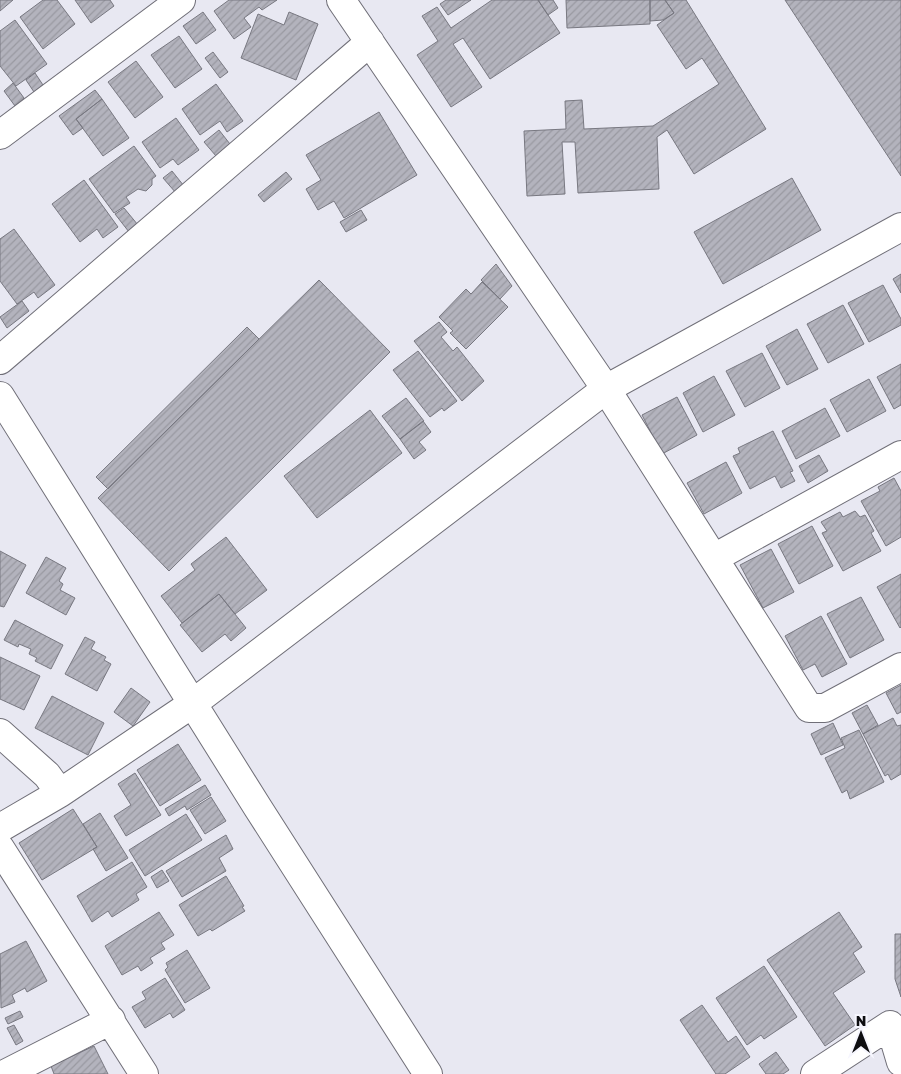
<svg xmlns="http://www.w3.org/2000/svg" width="901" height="1074" viewBox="0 0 901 1074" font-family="'Golos Text',sans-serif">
<defs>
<pattern id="building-hatch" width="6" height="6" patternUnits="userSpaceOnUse" patternTransform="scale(1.25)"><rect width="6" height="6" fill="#b3b3bd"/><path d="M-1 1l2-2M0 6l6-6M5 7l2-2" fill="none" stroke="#9999a1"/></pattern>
</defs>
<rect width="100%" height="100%" fill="#e8e8f2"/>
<path fill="url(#building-hatch)" stroke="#787881" d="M0 0H13L0 11Z
M43 0H57L75 24 43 49 20 17Z
M75 0H110L114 6 91 23Z
M229 0H277L262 10 259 7 244 18 251 27 234 39 214 11Z
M446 0H471L448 15 440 4Z
M492 0H538L560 33 490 79 463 38 453 44 482 87 451 107 417 55 438 41 422 16 437 7 451 28Z
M538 0H553L558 8 548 15Z
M566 0H650V24L567 28Z
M650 0H665L674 13 663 20 650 21Z
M665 0H686L766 129 694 174 667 130 657 137 659 189 578 193 575 142H562L565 194 527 196 524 131 566 129 565 101 582 100 584 129 653 126 719 84 702 58 686 69 657 25 674 13Z
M785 0H901V176Z
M203 12 216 30 196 44 183 26Z
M289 12 318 24 296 80 241 58 258 14 284 25Z
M15 20 47 64 16 86 0 66V31Z
M179 36 202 69 175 88 151 55Z
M213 52 228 72 220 78 205 58Z
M136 61 163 97 135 118 108 82Z
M35 73 43 85 34 92 26 80Z
M13 83 24 98 15 106 4 91Z
M216 84 243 121 227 132 220 121 200 135 182 109Z
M95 90 102 99 76 119 83 128 73 135 59 116Z
M102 99 129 138 103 156 76 119Z
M379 112 417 175 344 218 334 201 318 210 306 189 321 180 306 155Z
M176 118 199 150 178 165 173 159 160 168 142 142Z
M219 130 230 144 216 156 204 142Z
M134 146 156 176 152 179V185L146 191 138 189 126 197 130 203 114 213 89 179Z
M172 171 184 186 176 193 163 178Z
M286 172 292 179 264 202 258 195Z
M792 178 821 230 723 284 694 232Z
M84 180 118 227 103 238 97 229 80 242 52 204Z
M124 208 138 225 129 232 115 214Z
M361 210 367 220 346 232 340 222Z
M14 229 55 285 38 298 34 292 17 304 0 281V239Z
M496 264 512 286 500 299 481 280Z
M901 274V293L893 279Z
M319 280 390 352 169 571 98 498Z
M482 282 508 307 466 349 450 333 453 331 439 317 466 289 471 294Z
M883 285 901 319V325L869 342 848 303Z
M22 301 29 311 7 328 0 317Z
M843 305 864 344 828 363 807 324Z
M439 322 447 332 441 337 453 351 457 347 484 381 462 401 414 341Z
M247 327 259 339 108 489 96 477Z
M797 329 818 369 787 385 766 346Z
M418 351 457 401 444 411 442 408 430 417 393 370Z
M762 353 780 388 745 407 726 371Z
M901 364V405L894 409 877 377Z
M714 376 735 415 703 432 683 393Z
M869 379 886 411 847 432 830 400Z
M677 397 697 435 662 454 642 415Z
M406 398 424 421 400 439 382 416Z
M825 408 840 436 796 459 782 431Z
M370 410 402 453 317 518 284 476Z
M423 421 431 432 419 442 426 450 414 459 400 439Z
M773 431 793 471 790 472 795 481 781 488 775 476 750 489 733 456 740 453 738 448Z
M819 455 828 471 808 483 799 466Z
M726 462 742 493 704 514 687 483Z
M894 478 901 491V537L886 546 861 501 880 491 878 487Z
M855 511 860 517 865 515 874 531 871 533 881 551 843 571 822 533 827 531 821 522 840 512 843 517Z
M812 526 833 566 799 584 778 544Z
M226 537 267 590 235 614 219 594 182 623 161 596 195 570 191 564Z
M771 549 794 592 763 608 740 565Z
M0 551 26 565 4 607 0 606Z
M46 557 66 568 59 581 63 584 60 590 75 598 66 615 26 593Z
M901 574V627L900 628 877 587Z
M219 594 246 628 231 641 225 634 202 652 180 625Z
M861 597 884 640 850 658 827 614Z
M821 616 847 664 822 677 815 664 803 670 785 636Z
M15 620 63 645 51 669 35 661 37 658 29 654 31 649 19 644 18 647 4 640Z
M85 637 95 642 91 649 106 657 104 660 111 664 97 691 65 674Z
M0 657 40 676 24 710 0 699Z
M901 685V712L897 714 886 693Z
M131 688 150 702 133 726 114 712Z
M52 696 104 723 88 755 35 728Z
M867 705 878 725 863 734 852 713Z
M893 718 897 726 901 725V774L891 780 888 774 885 776 863 734Z
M833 723 843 745 821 755 811 734Z
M859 730 884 782 850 799 847 790 842 793 825 758 845 748 841 738Z
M178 744 201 780 160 806 137 770Z
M135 773 161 815 126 836 114 816 131 805 118 784Z
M205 785 211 795 187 810 185 806 169 816 165 809Z
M211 797 226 821 205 834 190 810Z
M73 809 97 847 42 880 19 843Z
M100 813 128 858 106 871 93 849 97 847 83 824Z
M186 814 202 840 145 876 129 850Z
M226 835 233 849 219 858 226 871 182 897 166 871Z
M132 862 147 887 136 894 139 900 112 917 108 911 92 922 77 896Z
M162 870 169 881 157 888 151 877Z
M226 876 244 906 242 907 245 911 212 931 210 929 198 936 179 905Z
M159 912 174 935 161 943 165 949 150 958 153 963 141 971 138 966 122 975 105 946Z
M839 912 862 947 853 953 865 972 833 993 855 1025 825 1046 767 960Z
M895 934H901V997L895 979Z
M26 941 47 981 27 992 25 988 12 995 15 1002 1 1008 0 954Z
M187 950 210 988 185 1003 165 970 168 967 166 963Z
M764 966 797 1017 764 1039 761 1035 747 1045 716 998Z
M165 978 185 1010 173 1018 170 1013 145 1028 132 1007 146 999 142 992Z
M702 1005 728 1042 736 1036 750 1057 725 1074H716L680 1020Z
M20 1011 23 1017 8 1024 5 1018Z
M14 1025 23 1041 16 1045 7 1028Z
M94 1046 108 1074H54L51 1066Z
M776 1052 789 1070 783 1074H766L759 1064Z"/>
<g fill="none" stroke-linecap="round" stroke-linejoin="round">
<defs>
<path id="street" d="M341 0 606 389 809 708H825L901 667
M0 135 181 0
M0 360 370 42
M714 558 901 455
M0 733 47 775 60 793
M0 828 60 793 192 704
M0 848 144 1074
M5 1074 111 1020
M815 1074 890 1025 901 1062"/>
<path id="secondary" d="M0 396 258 808 428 1074
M192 704 606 389 901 227"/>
</defs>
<use href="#street" stroke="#706f78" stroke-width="30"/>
<use href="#secondary" stroke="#706f78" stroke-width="30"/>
<use href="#street" stroke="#fff" stroke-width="28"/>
<use href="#secondary" stroke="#fff" stroke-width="28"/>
</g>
<g transform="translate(861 1034)" stroke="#f6f6fe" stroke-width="4" paint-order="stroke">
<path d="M0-4L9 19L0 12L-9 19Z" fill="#0e0e11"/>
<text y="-8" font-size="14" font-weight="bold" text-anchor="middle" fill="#0e0e11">N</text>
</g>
</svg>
